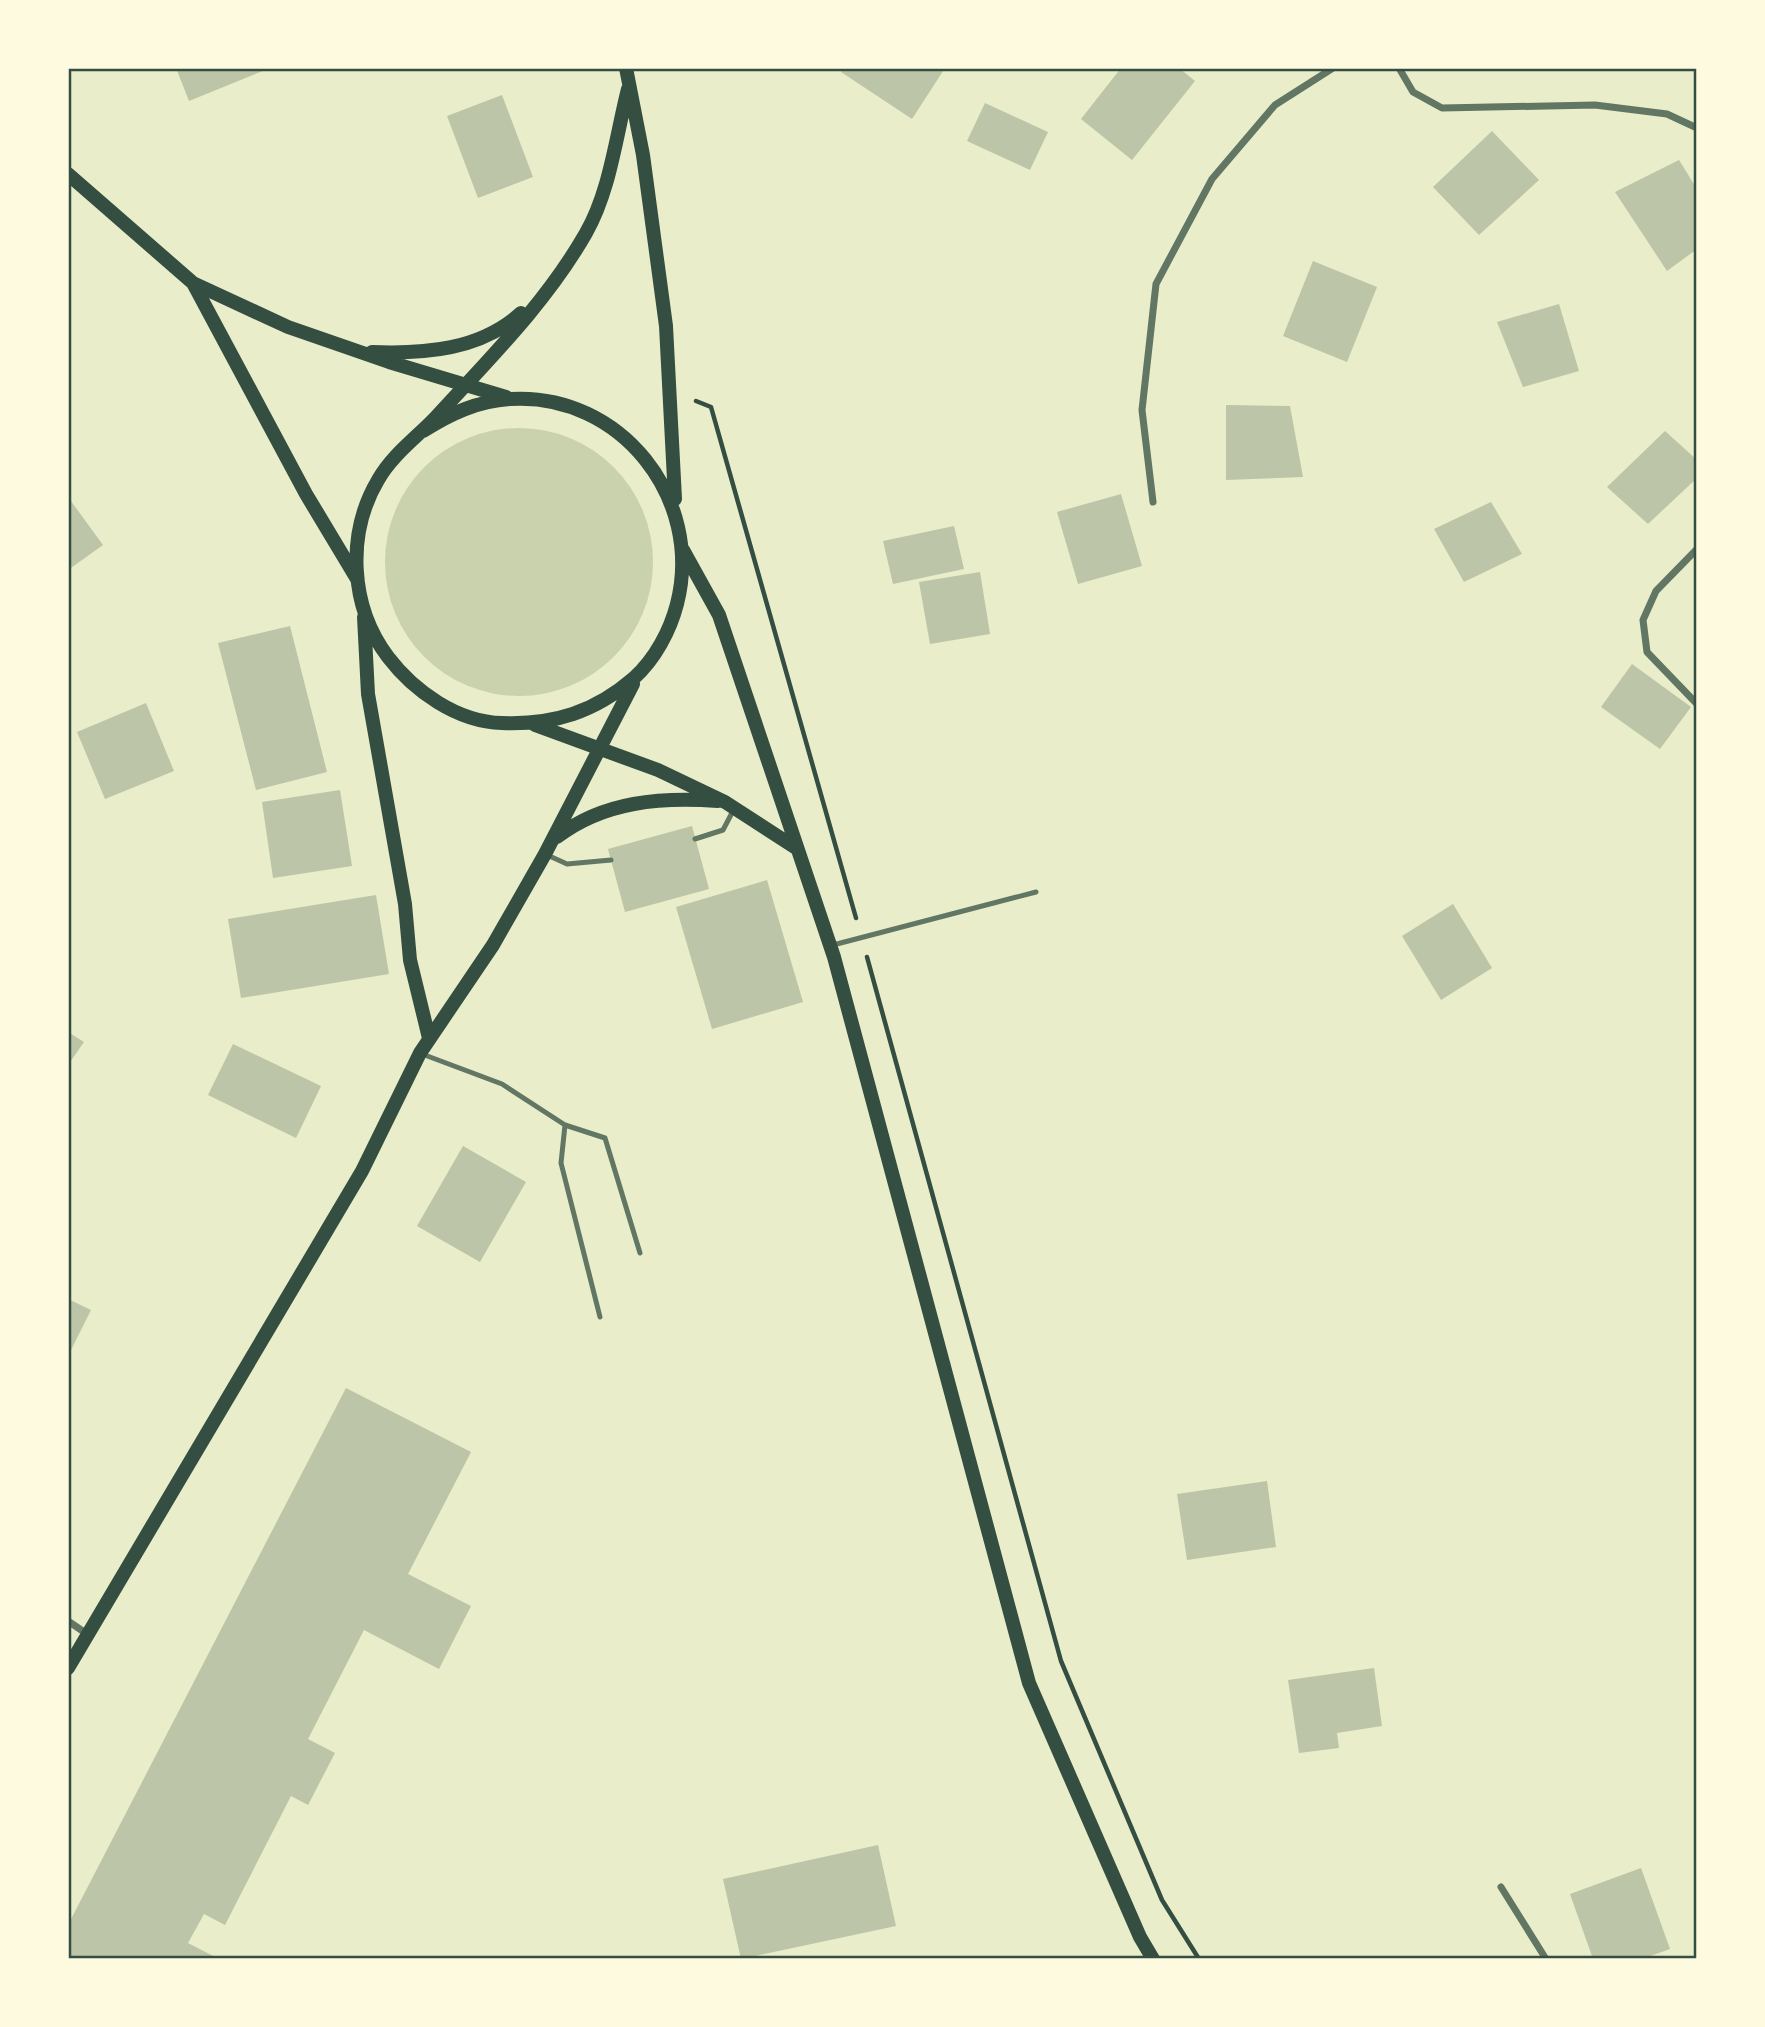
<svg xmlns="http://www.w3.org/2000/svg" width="1765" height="2027" viewBox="0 0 1765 2027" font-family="'DejaVu Sans',sans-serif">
<rect width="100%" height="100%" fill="#e9edc9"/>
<path fill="#cad2ad" d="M385 562a134 134 0 1 1 268 0a134 134 0 1 1-268 0Z"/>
<path fill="#bcc5a7" d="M176 68H270L189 101Z
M844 68H945L912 119 841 72Z
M1121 68H1179L1195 81 1132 160 1081 119Z
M502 95 533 177 478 198 447 116Z
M985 103 1048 132 1030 170 967 141Z
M1492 131 1539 180 1479 235 1433 187Z
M1679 160 1697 189V249L1667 271 1615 192Z
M1313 261 1377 287 1347 362 1283 336Z
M1559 304 1579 371 1523 387 1497 322Z
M1226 405 1290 406 1303 477 1226 480Z
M1665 431 1697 460V478L1648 524 1607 487Z
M1121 494 1142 566 1078 584 1057 512Z
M68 497 103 545 68 570Z
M1491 502 1522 554 1464 582 1434 529Z
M954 526 964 569 893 584 883 541Z
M980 572 990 634 930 644 919 582Z
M290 626 327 772 256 790 218 643Z
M1632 664 1691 707 1660 749 1601 707Z
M146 703 174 771 105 799 77 732Z
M340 790 352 866 273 878 262 802Z
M692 826 709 889 625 912 608 849Z
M767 880 803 1002 712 1029 676 907Z
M376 895 389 974 241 998 228 919Z
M1453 904 1492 968 1441 1000 1402 936Z
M68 1032 84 1042 68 1065Z
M233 1044 321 1086 296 1138 208 1095Z
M463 1146 526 1182 480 1262 417 1226Z
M68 1299 91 1310 68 1356Z
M346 1388 471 1452 408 1574 471 1606 439 1669 364 1630 308 1739 335 1753 308 1805 291 1796 225 1925 204 1914 188 1943 219 1959H68V1925Z
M1267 1481 1276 1547 1187 1560 1177 1494Z
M1374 1668 1382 1726 1337 1733 1339 1748 1299 1753 1288 1680Z
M878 1845 896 1926 741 1959 723 1879Z
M1641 1868 1670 1949 1642 1959H1593L1570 1894Z"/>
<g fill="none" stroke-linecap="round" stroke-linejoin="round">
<path stroke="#344e41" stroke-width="4.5" d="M696 401 711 407 856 918
M867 957 1061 1661 1162 1900 1199 1959"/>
<path stroke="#617663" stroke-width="5" d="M695 839 723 830 734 809
M545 854 567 864 611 860
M833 945 1036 892
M422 1054 502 1084 565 1125 605 1138 640 1253
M565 1125 561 1163 600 1317"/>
<path stroke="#617663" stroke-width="7" d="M1399 68 1413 92 1442 108 1595 105 1667 114 1697 128
M1153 502 1142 410 1156 284 1212 179 1275 105 1333 68
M1697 549 1656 591 1643 620 1647 652 1697 704
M68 1621 87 1634
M1501 1887 1546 1959"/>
<path stroke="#344e41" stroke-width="14" d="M626 68 643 155 666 326 675 499
M68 174 193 283 288 327 389 362 506 397
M193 283 306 494 357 579
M372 352C425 354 480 350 521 313
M423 431C450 414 477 401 510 399 621 392 704 499 677 604 670 631 655 659 634 678 595 712 554 725 502 723 457 722 414 691 388 657 350 607 346 534 378 480 392 455 416 438 436 417 489 359 546 303 586 233 610 191 616 136 628 89
M683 550 719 615 834 957 1029 1683 1140 1937 1153 1959
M364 617 368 694 405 904 410 960 429 1038
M535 725 658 770 725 802 796 848
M557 837C604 801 661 797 718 801
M68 1668 362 1171 420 1053 493 945 545 854 633 684"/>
</g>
<rect width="1765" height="2027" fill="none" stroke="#fefae0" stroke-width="140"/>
<rect x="70" y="70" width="1625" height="1887" fill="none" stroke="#344e41" stroke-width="2.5"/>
</svg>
